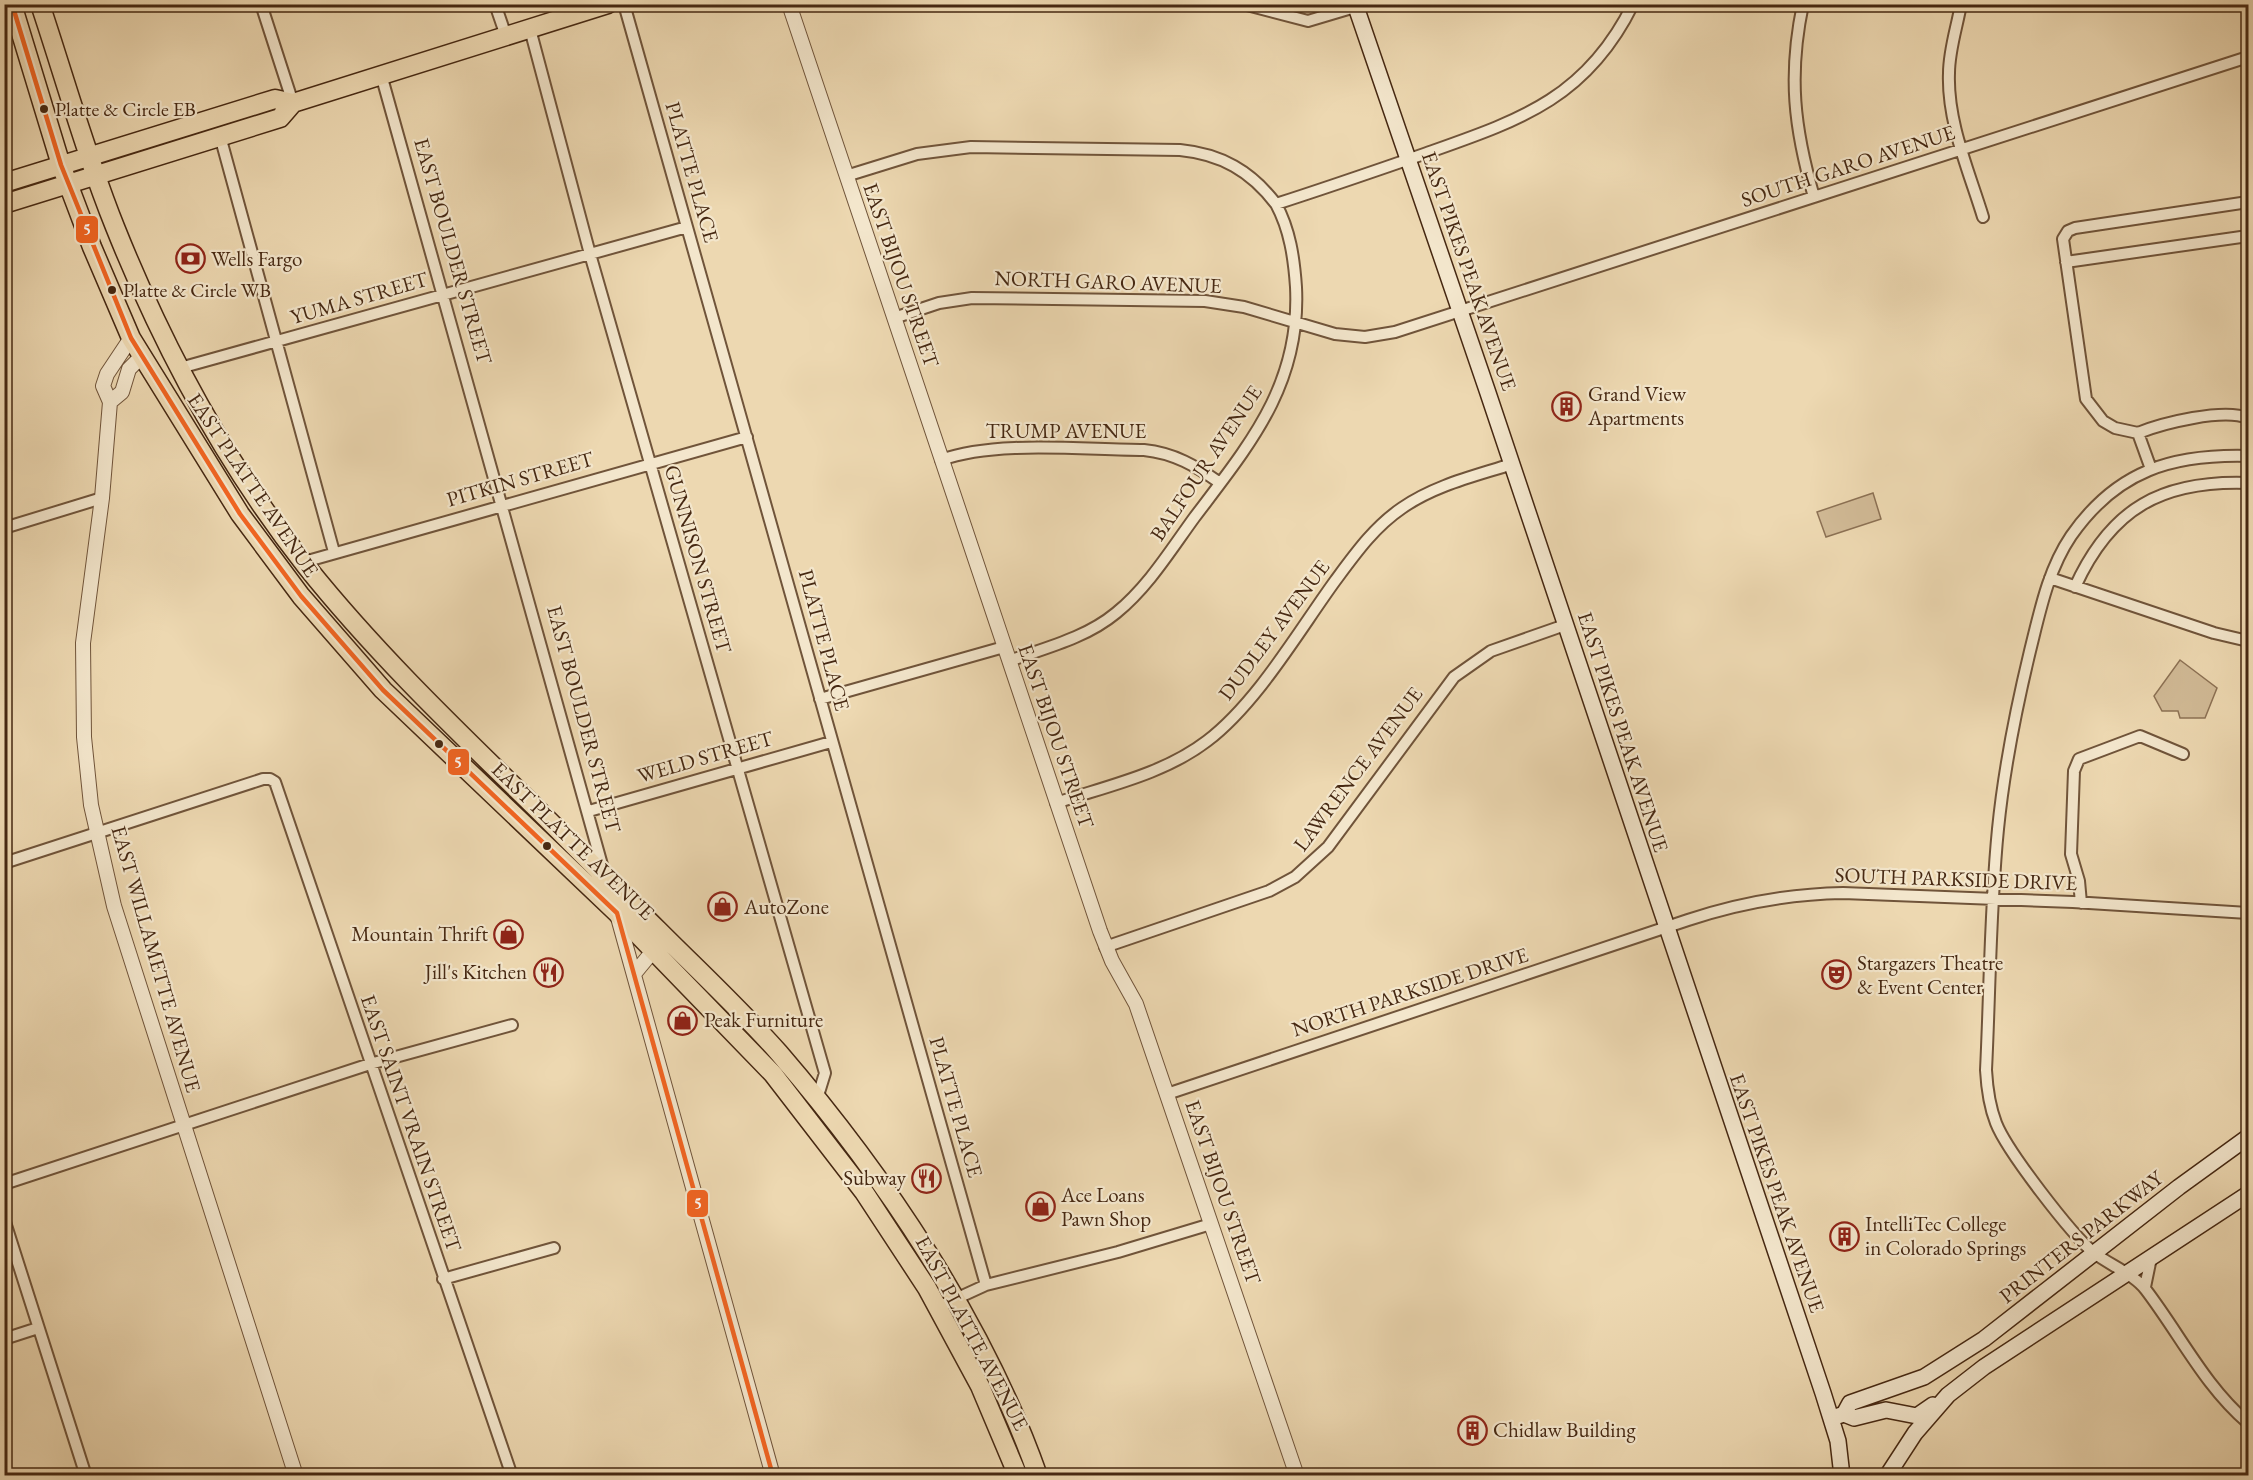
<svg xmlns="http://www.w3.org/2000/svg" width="2253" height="1480" viewBox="0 0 2253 1480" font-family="'EB Garamond',serif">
<rect width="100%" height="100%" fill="#edd8b1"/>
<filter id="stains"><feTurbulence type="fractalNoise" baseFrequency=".00333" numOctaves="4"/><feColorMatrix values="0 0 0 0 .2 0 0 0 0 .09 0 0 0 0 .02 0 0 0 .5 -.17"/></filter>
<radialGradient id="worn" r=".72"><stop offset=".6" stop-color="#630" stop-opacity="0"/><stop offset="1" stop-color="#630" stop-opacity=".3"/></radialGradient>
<path fill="#d1ba96" stroke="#8c7154" stroke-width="1.5" d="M1873 493 1881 519 1826 537 1817 512Z
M2180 660 2217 688 2205 718H2180L2178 711H2162L2154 696Z"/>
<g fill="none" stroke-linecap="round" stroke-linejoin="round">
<defs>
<path id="minor" d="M261 4 293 103
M495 4 506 36
M624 4 986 1285
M1243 4 1308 21 1365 4
M1803 4C1788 75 1794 128 1814 197
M1961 4C1957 27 1949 50 1949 73 1947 122 1969 171 1983 217
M530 29 590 254 825 1073 817 1099
M382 78 604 872
M220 136 334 552
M846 176 917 154 971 147 1180 150C1221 154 1251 171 1276 204 1326 188 1375 171 1424 154 1517 121 1586 100 1633 4
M2066 262 2248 236
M894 318 939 303 972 298 1205 301 1244 307 1335 334 1365 337 1395 332 2248 57
M180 368 687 227
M2138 433C2163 423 2223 408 2248 418
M2248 456C2173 454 2117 470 2071 536 2048 570 2040 611 2030 651 2016 709 2004 769 1998 829 1990 909 1990 990 1986 1070 1987 1088 1989 1105 1996 1123 2007 1151 2071 1234 2094 1253 2110 1265 2135 1275 2146 1290 2181 1336 2204 1385 2248 1423
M941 460C996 440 1084 450 1144 450 1174 453 1196 466 1220 483
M2151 469 2138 433 2115 428 2103 421 2086 399 2063 239 2068 231 2075 228 2248 202
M4 528 102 498
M304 562 747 437
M2050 578 2214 633 2248 641
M2075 587C2111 508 2162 480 2248 483
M1009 661C1045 648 1086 638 1116 613 1148 587 1170 551 1194 518 1249 445 1301 385 1296 287 1294 258 1290 230 1276 204
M820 699 1004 647
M1056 803C1107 786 1164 774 1207 741 1257 703 1298 632 1335 581 1355 554 1374 527 1402 508 1435 485 1475 476 1512 464
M589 811 831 742
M4 863 263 779H270L275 782 512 1476
M2081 903 2079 881 2071 854 2074 771 2079 759 2140 736 2183 754
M1105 947 1269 891 1295 877 1328 847 1454 677 1491 651 1565 625
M1167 1094 1688 920C1739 903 1789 894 1843 893L2073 902 2248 913
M4 1184 370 1064 512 1025
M4 1219 86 1476
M443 1279 554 1248
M2145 1287 2151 1258
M938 1307 986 1285 1118 1252 1211 1224
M4 1339 38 1328"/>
<path id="tertiary" d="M789 4 1100 931 1112 961 1136 1004 1297 1476
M131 338 107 374 103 386 110 402 102 498 83 643 84 737 91 805 114 906 296 1476
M110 402 122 392 129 369 142 356
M617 914 773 1476
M634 974 653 951"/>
<path id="secondary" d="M1355 4 1487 390 1823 1393 1838 1441 1842 1476
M1844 1414 1850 1403 1924 1377 1984 1339 2179 1187 2248 1137
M1835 1417 1844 1414 1854 1418 1886 1410 1917 1416 1933 1405
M1887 1476 1915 1433 1948 1395 1984 1367 2248 1194"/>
<path id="primary" d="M12 4 61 165 92 247 131 338 240 514 301 596 383 690 617 913 773 1074 864 1192 927 1288 980 1386 1018 1476
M40 4C65 79 86 155 115 227 163 347 226 464 306 566 374 651 452 726 530 802 573 844 615 888 658 930 699 971 741 1010 779 1053 884 1175 984 1323 1038 1476
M4 183 275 99 293 103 608 4
M4 204 280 118 293 103"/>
</defs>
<use href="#minor" stroke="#70543a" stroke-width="14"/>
<use href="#tertiary" stroke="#70543a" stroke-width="16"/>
<use href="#secondary" stroke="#462812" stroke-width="18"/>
<use href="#primary" stroke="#462812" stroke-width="21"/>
<use href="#minor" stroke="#f3e6cc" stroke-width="10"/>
<use href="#tertiary" stroke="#f3e6cc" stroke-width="14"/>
<use href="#secondary" stroke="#f3e6cc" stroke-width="15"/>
<use href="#primary" stroke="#edd8b1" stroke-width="18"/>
<defs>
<path id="bus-1" d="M12 4 61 165 131 338 240 514 301 596 383 690 617 913 773 1476"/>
</defs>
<use href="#bus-1" stroke="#f3e6cc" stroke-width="9"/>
<use href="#bus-1" stroke="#f26522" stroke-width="4.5"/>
</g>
<defs>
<symbol id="bank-ring" viewBox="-11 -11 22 22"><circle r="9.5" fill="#f3e6cc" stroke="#8f2418" stroke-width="1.5"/><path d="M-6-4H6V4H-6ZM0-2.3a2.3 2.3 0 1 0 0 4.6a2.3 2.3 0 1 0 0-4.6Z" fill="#8f2418"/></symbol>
<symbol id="building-ring" viewBox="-11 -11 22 22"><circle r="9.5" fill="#f3e6cc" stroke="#8f2418" stroke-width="1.5"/><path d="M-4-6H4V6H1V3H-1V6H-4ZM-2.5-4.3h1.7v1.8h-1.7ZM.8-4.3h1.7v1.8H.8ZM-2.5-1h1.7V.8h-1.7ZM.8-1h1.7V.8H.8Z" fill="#8f2418"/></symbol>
<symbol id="shop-ring" viewBox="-11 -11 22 22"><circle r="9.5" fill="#f3e6cc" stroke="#8f2418" stroke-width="1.5"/><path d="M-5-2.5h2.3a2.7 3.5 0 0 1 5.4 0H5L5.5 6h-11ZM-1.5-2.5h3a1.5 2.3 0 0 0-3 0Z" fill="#8f2418"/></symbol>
<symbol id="restaurant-ring" viewBox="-11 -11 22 22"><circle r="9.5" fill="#f3e6cc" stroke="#8f2418" stroke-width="1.5"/><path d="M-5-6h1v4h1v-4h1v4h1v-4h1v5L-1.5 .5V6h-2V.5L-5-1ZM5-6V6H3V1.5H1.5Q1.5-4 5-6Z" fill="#8f2418"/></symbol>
<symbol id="theatre-ring" viewBox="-11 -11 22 22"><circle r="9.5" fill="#f3e6cc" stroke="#8f2418" stroke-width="1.5"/><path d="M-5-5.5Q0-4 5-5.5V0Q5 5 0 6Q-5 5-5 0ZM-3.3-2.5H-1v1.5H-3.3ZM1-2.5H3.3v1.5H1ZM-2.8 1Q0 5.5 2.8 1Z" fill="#8f2418"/></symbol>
</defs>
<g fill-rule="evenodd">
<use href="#bank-ring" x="174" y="242" width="33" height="33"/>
<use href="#building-ring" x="1550" y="390" width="33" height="33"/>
<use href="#shop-ring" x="706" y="890" width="33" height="33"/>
<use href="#shop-ring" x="492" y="918" width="33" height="33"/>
<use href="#restaurant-ring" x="532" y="956" width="33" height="33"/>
<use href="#theatre-ring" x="1820" y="958" width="33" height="33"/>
<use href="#shop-ring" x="666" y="1004" width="33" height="33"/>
<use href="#restaurant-ring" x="910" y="1162" width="33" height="33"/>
<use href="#shop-ring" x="1024" y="1190" width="33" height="33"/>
<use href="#building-ring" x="1828" y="1220" width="33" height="33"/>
<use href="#building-ring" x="1456" y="1414" width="33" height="33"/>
</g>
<g fill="#462812" stroke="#f3e6cc" stroke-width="2">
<circle cx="44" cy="109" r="5"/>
<circle cx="112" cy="290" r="5"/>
<circle cx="439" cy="744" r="5"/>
<circle cx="547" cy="846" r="5"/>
</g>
<g text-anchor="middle" stroke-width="4.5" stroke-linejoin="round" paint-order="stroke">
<g font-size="20" fill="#462812" stroke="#f3e6cc" text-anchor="start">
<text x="55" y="116">Platte &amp; Circle EB</text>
<text x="123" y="297">Platte &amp; Circle WB</text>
</g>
<g font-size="21" fill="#462812" stroke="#f3e6cc">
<text transform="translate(1848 166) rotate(-18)" y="7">SOUTH GARO AVENUE</text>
<text transform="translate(692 172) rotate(74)" y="7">PLATTE PLACE</text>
<text transform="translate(453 251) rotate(74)" y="7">EAST BOULDER STREET</text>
<text transform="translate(1469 271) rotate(71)" y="7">EAST PIKES PEAK AVENUE</text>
<text transform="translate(901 275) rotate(71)" y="7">EAST BIJOU STREET</text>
<text transform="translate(1108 282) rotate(2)" y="7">NORTH GARO AVENUE</text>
<text transform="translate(359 298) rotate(-16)" y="7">YUMA STREET</text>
<text x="1066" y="438">TRUMP AVENUE</text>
<text transform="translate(1206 463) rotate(-56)" y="7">BALFOUR AVENUE</text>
<text transform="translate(520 479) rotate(-16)" y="7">PITKIN STREET</text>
<text transform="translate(253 485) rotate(56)" y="7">EAST PLATTE AVENUE</text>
<text transform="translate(698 559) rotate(74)" y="7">GUNNISON STREET</text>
<text transform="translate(1274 630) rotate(-53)" y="7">DUDLEY AVENUE</text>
<text transform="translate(824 640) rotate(75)" y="7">PLATTE PLACE</text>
<text transform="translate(584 719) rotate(75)" y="7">EAST BOULDER STREET</text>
<text transform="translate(1623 732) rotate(72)" y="7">EAST PIKES PEAK AVENUE</text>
<text transform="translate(1056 736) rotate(71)" y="7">EAST BIJOU STREET</text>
<text transform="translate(705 757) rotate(-16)" y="7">WELD STREET</text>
<text transform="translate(1358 769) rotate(-53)" y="7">LAWRENCE AVENUE</text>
<text transform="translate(573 841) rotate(44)" y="7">EAST PLATTE AVENUE</text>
<text transform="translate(1956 879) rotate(2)" y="7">SOUTH PARKSIDE DRIVE</text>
<text transform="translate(156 959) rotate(74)" y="7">EAST WILLAMETTE AVENUE</text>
<text transform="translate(1410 992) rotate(-18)" y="7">NORTH PARKSIDE DRIVE</text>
<text transform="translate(956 1107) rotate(74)" y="7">PLATTE PLACE</text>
<text transform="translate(411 1123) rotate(71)" y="7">EAST SAINT VRAIN STREET</text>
<text transform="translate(1223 1192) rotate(71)" y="7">EAST BIJOU STREET</text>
<text transform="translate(1777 1193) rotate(71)" y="7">EAST PIKES PEAK AVENUE</text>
<text transform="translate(2081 1237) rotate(-38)" y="7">PRINTERS PARKWAY</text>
<text transform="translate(972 1333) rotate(62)" y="7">EAST PLATTE AVENUE</text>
</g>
<g font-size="21" fill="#462812" stroke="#f3e6cc" text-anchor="start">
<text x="211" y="266">Wells Fargo</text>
<text x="1588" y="401">Grand View<tspan x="1588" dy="24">Apartments</tspan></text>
<text x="744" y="914">AutoZone</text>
<text x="488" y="941" text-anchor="end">Mountain Thrift</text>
<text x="1857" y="970">Stargazers Theatre<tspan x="1857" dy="24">&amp; Event Center</tspan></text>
<text x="527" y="979" text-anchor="end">Jill's Kitchen</text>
<text x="704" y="1027">Peak Furniture</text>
<text x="906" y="1185" text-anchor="end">Subway</text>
<text x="1061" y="1202">Ace Loans<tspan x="1061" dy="24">Pawn Shop</tspan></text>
<text x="1865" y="1231">IntelliTec College<tspan x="1865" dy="24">in Colorado Springs</tspan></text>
<text x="1493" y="1437">Chidlaw Building</text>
</g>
</g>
<g stroke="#f3e6cc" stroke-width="2">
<rect x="75" y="215" width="24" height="29" rx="6" fill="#f26522"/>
<rect x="447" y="748" width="23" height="28" rx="6" fill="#f26522"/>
<rect x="686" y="1189" width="23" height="29" rx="6" fill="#f26522"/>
</g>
<g font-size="16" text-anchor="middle" font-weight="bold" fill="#fff">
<text x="87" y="235">5</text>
<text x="458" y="768">5</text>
<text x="698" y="1209">5</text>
</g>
<rect width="2253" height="1480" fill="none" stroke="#edd8b1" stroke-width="24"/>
<rect x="6" y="6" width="2241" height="1468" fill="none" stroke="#462812" stroke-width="3"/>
<rect x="12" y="12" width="2229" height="1456" fill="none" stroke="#462812" stroke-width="1.5"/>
<rect width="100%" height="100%" filter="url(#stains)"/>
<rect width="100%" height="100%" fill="url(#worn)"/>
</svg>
